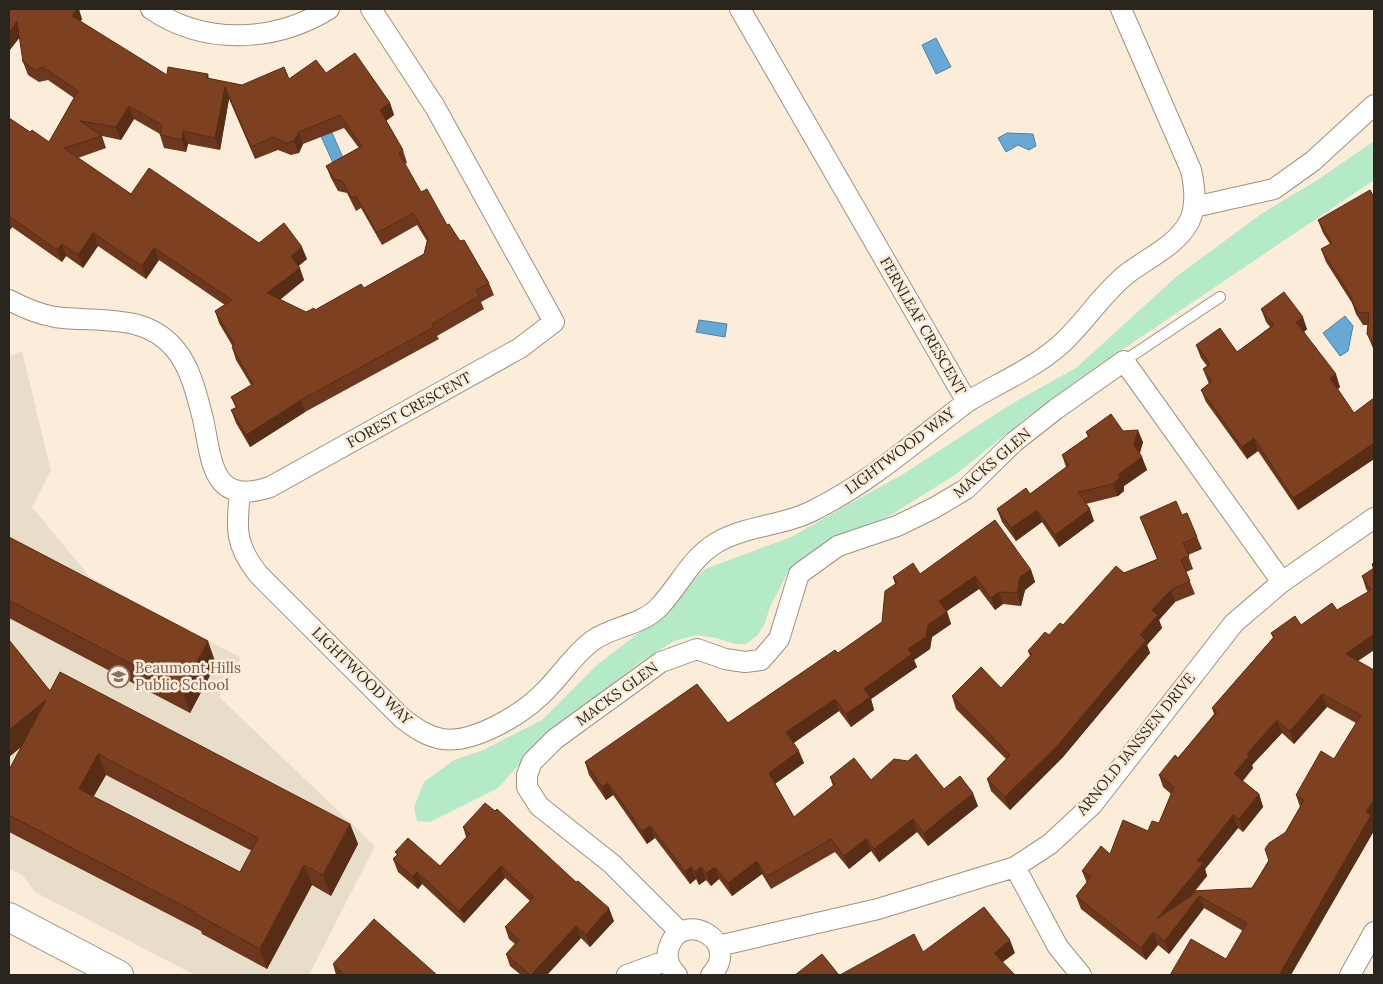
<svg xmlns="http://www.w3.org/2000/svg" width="1383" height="984" viewBox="0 0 1383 984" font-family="Lora,serif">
<rect width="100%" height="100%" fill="#fbedda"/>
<path fill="#e7ddc9" d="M22 351 51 471 32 507 90 577 241 658 219 697 375 846 309 975H195L35 892 22 875 9 868V357Z"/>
<path fill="#b5eac8" d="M1374 141V180L1089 372 1027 417 955 475 889 516 808 555 789 570 770 607 765 623 757 636 746 644H735L716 638 697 635 674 641 639 663 541 740 498 788 430 822 417 821 414 807 424 782 454 760 481 751 542 720 598 664 649 625 705 569 791 537 903 474 1013 403 1076 368 1176 277 1261 214 1319 179Z"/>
<path fill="#66a9d6" stroke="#54819e" d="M936 38 951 67 936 74 922 45Z
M326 119 344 160 334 165 315 123Z
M1007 133 1033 134 1036 146 1029 150 1018 145 1006 152 998 138Z
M1345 316 1353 326 1348 351 1340 356 1323 333Z
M699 320 727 324 725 337 696 332Z"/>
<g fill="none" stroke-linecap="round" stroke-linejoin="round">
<defs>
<path id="lane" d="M1124 361 1220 297"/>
<path id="street" d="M151 9C205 46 275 42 329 9
M740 9 967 402C998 383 1033 369 1060 345 1085 323 1101 294 1128 273 1148 258 1177 245 1189 222 1197 206 1195 188 1191 170L1121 9
M1194 207 1274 189 1313 161 1374 105
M9 300C24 308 37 314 55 317 97 323 145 312 175 349 191 368 197 396 203 419 212 460 211 507 270 487L520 348 554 322 435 107 371 9
M240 493C236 528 235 545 258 574L402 718C415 728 426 736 442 739 472 744 519 716 540 696 559 679 571 657 592 641 612 626 641 626 659 607 679 586 690 559 716 543 746 525 785 526 816 509 872 481 917 440 967 402
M1015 867 1058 947 1081 975
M680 932 612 864 539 806 527 787V775L532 762 555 739 661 662 697 649 725 659 745 662 761 660 779 639 799 574 838 546 897 526 934 508 966 489 1014 442 1056 409 1124 361 1282 582
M718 946 878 909 1015 867 1050 844 1092 805 1234 623 1282 582 1374 518
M627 975 668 960
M677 975C669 967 665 958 669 947 682 908 743 941 711 975
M1350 975 1374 932"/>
<path id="secondary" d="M9 917 119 975"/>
</defs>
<use href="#lane" stroke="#9e917f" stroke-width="12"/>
<use href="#street" stroke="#9e917f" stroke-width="22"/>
<use href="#secondary" stroke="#9e917f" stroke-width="30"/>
<use href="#lane" stroke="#fff" stroke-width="10"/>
<use href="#street" stroke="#fff" stroke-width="20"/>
<use href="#secondary" stroke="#fff" stroke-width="28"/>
</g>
<path fill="#6c371c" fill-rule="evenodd" d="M9 9 82 19 80 22 167 75 208 74 209 79 242 85 326 73 390 103 394 115 386 121 403 150 407 163 405 164 421 192 460 241 489 283 494 295 481 302 484 309 437 336 439 339 305 412 250 447 236 423 231 410 236 408 231 397 251 385 236 360 232 347H233L219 323 215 311 225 305 159 260 146 279 98 246 83 268 66 256 62 262 12 227 9 231V118L30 132 49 142 74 98 48 80 39 82 28 75 23 62 20 37 9 51ZM229 99 255 159 278 150 291 155 299 153 303 144 344 128 359 148 326 166 331 178 338 191 347 193 356 211 361 208 382 245 417 225 427 241 424 254 364 288 315 310 306 312 280 300 304 280 298 266 307 259 259 243 131 194 78 158 106 148 102 136 121 140 134 119 160 134V135L164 148 186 152 188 144 220 150Z
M1374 197V350L1372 346 1367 334 1368 325H1363L1356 314 1352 303 1326 262 1321 249 1330 244 1323 233 1318 220Z
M1261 309 1307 329 1304 332 1340 387 1338 389 1354 413 1374 398V459L1298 510 1258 451 1247 459 1206 402 1201 390 1209 384 1203 369 1207 366 1201 358 1196 345 1237 352 1270 327 1266 322Z
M1123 431 1143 442 1140 453 1147 470 1124 486V491L1118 496 1086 504 1094 521 1059 547 1042 522 1016 541 1002 522 997 509 1030 494 1066 467 1062 455 1088 437 1086 432Z
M1182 515 1197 537 1202 549 1188 555 1193 569 1186 572 1195 594 1175 602 1159 620 1162 628 1147 645 1150 653 1063 757 1010 810 991 791 987 779 1006 759 956 709 952 696 1001 688 1030 656 1028 651 1063 625 1124 573 1157 559 1140 517Z
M9 537 216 664 190 713 9 618Z
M1374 563V650L1358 661 1373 820 1226 959 1243 931 1204 908 1169 954 1158 945 1146 960 1081 909 1076 896 1087 883 1082 871 1148 831 1159 823 1171 794 1163 787 1159 775 1178 758 1214 714 1212 708 1273 638 1271 633 1301 625 1337 610 1368 592 1366 589 1362 576 1373 569 1372 564ZM1327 707 1356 723 1334 759 1296 795 1300 807 1252 888 1195 891 1207 876 1205 869 1238 828 1243 832 1263 807 1259 794 1243 781 1253 768 1252 765 1282 733 1294 744Z
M1031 570 1035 582 1025 590 1021 606 1003 604 995 610 979 589 947 611 951 624 932 637 930 649 914 660 917 667 871 699 874 710 851 727 839 711 793 743 804 763 775 784 794 817 833 786 830 777 871 780 944 789 978 806 928 846 917 832 879 862 871 851 849 869 835 852 771 889 762 874 732 896 719 879 711 886 706 880 699 885 696 879 690 884 655 838 647 844 613 795 606 800 589 775 585 762 728 723 838 653 882 622 895 584 893 577 920 574Z
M9 640 50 691 350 824 358 844 331 896 312 885 267 969 202 934 201 931 9 832V770L21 747 9 757ZM106 775 252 851 240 872 93 797Z
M463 827 614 921 590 947 581 938 547 975H521L510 966 506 954 515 944 509 939 505 927 530 901 505 878 464 923 422 884 418 889 398 872 393 859 397 855 395 852 440 866 466 837Z
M333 964 437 975H336Z"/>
<path fill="#582d16" d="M76 9H79L82 19 76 29 72 16Z
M17 21 22 34 9 51V33Z
M225 87 229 99 220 150 215 138Z
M390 103 394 115 384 122 380 110Z
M129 106 134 119 121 140 116 127Z
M183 131 188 144 186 152 182 140Z
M299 132 303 144 299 153 294 141Z
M9 219 12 227 9 231Z
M93 233 98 246 83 268 78 255Z
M62 244 66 256 62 262 57 250Z
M302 247 307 259 295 269 291 256Z
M154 248 159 260 146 279 142 266Z
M300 268 304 280 271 306 267 293Z
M1303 317 1307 329 1301 334 1296 322Z
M1336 374 1340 387 1335 391 1330 378Z
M301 400 305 412 250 447 246 435Z
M1138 430 1143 442 1138 457 1134 445Z
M1254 438 1258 451 1247 459 1242 447Z
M1374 443V459L1298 510 1293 498Z
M1142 457 1147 470 1124 486V491L1118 496 1113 484 1119 474Z
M1090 509 1094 521 1059 547 1055 535Z
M1037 510 1042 522 1016 541 1011 528Z
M1031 570 1035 582 1025 590 1021 606 1017 593 1020 577Z
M975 576 979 589 944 613 939 601Z
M1171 590 1175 602 1159 620 1162 628 1147 645 1150 653 1063 757 1010 810 1005 797 1140 635 1152 610Z
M999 592 1003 604 995 610 991 598Z
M947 612 951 624 932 637 930 649 914 660 917 667 871 699 874 710 851 727 846 714 864 689 908 649 928 625Z
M1374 634V650L1350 666 1346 654Z
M208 641 216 664 190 713 182 690Z
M1322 694 1327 707 1294 744 1290 731Z
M835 699 839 711 791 745 786 732Z
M46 700 53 720 9 757V730Z
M1277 720 1282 733 1252 765 1253 768 1238 786 1234 774 1247 754Z
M799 751 804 763 773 785 769 773Z
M98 754 106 775 86 810 79 789Z
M608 783 613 795 606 800 602 787Z
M973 793 978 806 928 846 924 833Z
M1259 794 1263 807 1243 832 1239 819Z
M1374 799V819L1373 820 1374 823V831L1291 975H1279L1366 812Z
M1233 815 1238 828 1205 869 1207 876 1193 893 1191 891 1192 894 1162 931 1157 919 1197 861Z
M913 819 917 832 879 862 874 849Z
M350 824 358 844 331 896 323 875Z
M650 826 655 838 647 844 642 831Z
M866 839 871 851 849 869 844 856Z
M757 861 762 874 732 896 728 883Z
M304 865 312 885 267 969 260 949Z
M501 866 505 878 464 923 459 911Z
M691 867 696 879 690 884 685 871Z
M701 867 706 880 699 885 695 872Z
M715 867 719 879 711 886 706 873Z
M417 872 422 884 418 889 413 877Z
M1199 896 1204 908 1169 954 1165 941Z
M609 908 614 921 590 947 586 935Z
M576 926 581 938 547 975H531Z
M1153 932 1158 945 1146 960 1141 948Z
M1010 940 1015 953 999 965 994 953Z"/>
<path fill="#7d4020" stroke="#582d16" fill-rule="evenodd" d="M9 9H76L72 16 167 75 168 67 208 74 207 78 242 85 284 67 289 79 316 60 326 73 355 53 390 103 380 110 403 150 399 153 421 192 427 189 447 225 449 224 460 241 464 240 489 283 476 290 479 296 432 324 434 327 301 400 246 435 231 410 237 407 231 397 253 384 232 347 235 345 215 311 232 300 154 248 142 266 93 233 78 255 62 244 57 250 9 216V118L30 132 32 130 49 142 78 91 43 67 35 70 23 62 17 21 9 33ZM225 87 251 147 273 137 286 143 294 141 299 132 340 115 362 146 326 166 334 179 342 181 352 198 356 196 377 233 413 213 428 238 424 254 364 288 361 284 315 310 314 308 306 312 267 293 300 268 291 256 302 247 284 223 259 243 149 168 131 194 64 148 102 136 80 121 116 127 129 106 162 125 160 135 182 140 183 131 215 138Z
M1370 190 1374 197V343L1367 334 1369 313 1358 312 1352 301V298L1321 249 1332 243 1318 220Z
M1284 292 1303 317 1296 322 1336 374 1330 378 1354 413 1374 398V443L1293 498 1254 438 1242 447 1201 390 1212 381 1203 369 1210 364 1196 345 1220 328 1237 352 1274 325 1261 309Z
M1111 414 1123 431 1138 430 1134 445 1142 457 1119 474V479L1113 484 1078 492 1090 509 1055 535 1037 510 1011 528 997 509 1026 488 1030 494 1069 465 1062 455 1089 436 1086 432Z
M1176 501 1182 515 1187 513 1197 537 1183 543 1189 556 1181 560 1190 581 1171 590 1152 610 1158 615 1140 635 1146 640 1058 745 1005 797 987 779 1010 755 952 696 981 667 1001 688 1032 654 1028 651 1045 632 1049 635 1060 623 1063 625 1116 566 1124 573 1158 559 1140 517Z
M995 520 1031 570 1020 577 1017 593 999 592 991 598 975 576 939 601 947 612 928 625 926 637 908 649 912 654 864 689 870 697 846 714 835 699 786 732 799 751 769 773 794 817 835 784 830 777 854 758 871 780 894 759 908 761 916 754 944 789 960 776 973 793 924 833 913 819 874 849 866 839 844 856 831 839 766 877 757 861 728 883 715 867 706 873 701 867 695 872 691 867 685 871 650 826 642 831 608 783 602 787 585 762 697 684 728 723 835 650 838 653 882 622 885 591 897 583 893 577 913 563 920 574Z
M9 537 208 641 182 690 9 600Z
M1374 563V634L1346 654 1374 670V799L1366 812 1371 815 1279 975H1170L1191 939 1226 959 1247 923 1199 896 1165 941 1153 932 1141 948 1076 896 1091 877 1082 871 1101 846 1110 854 1123 820 1148 831 1152 821 1159 823 1174 787 1159 775 1175 755 1178 758 1217 712 1212 708 1274 637 1271 633 1295 616 1301 625 1332 603 1337 610 1371 590 1362 576 1374 568 1372 564ZM1322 694 1361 715 1334 759 1321 751 1296 795 1304 800 1286 832 1269 843 1265 849 1269 861 1252 888 1191 891 1195 893 1157 919 1203 863 1197 861 1233 815 1239 819 1259 794 1234 774 1249 756 1247 754 1277 720 1290 731Z
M9 640 50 691 60 672 350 824 323 875 304 865 260 949 194 913 195 912 9 815V770L46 700 9 730ZM98 754 258 838 240 872 79 789Z
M485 803 495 811 497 809 576 882 578 881 609 908 586 935 576 926 531 975H530L506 954 519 940 505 927 534 897 501 866 459 911 417 872 413 877 393 859 398 854 395 852 408 838 440 866 470 834 463 827Z
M984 907 1010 940 994 953 1015 975H840L914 934 923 952Z
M374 919 437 975H345L333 964Z
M822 954 839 975H795Z"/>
<defs>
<symbol id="school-ring" viewBox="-11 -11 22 22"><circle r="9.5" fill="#fbedda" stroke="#8d6e63" stroke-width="1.5"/><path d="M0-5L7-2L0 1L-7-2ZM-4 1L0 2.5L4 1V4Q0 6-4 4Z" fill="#8d6e63"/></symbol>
</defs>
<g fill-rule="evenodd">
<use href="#school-ring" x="106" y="664" width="25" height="25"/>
</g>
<g text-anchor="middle" stroke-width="5" stroke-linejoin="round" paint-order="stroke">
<g font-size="15" fill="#2a251d" stroke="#fbedda">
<text transform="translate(923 326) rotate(60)" y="5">FERNLEAF CRESCENT</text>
<text transform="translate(409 410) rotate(-29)" y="5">FOREST CRESCENT</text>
<text transform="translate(900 451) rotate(-37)" y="5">LIGHTWOOD WAY</text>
<text transform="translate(992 463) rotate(-41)" y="5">MACKS GLEN</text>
<text transform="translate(362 676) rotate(44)" y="5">LIGHTWOOD WAY</text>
<text transform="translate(617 694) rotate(-36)" y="5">MACKS GLEN</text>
<text transform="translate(1136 744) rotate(-51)" y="5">ARNOLD JANSSEN DRIVE</text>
</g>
<g font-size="15" fill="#785e54" stroke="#fbedda" text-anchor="start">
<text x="135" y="673">Beaumont Hills<tspan x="135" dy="17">Public School</tspan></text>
</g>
</g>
<rect width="1383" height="984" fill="none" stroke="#2a251d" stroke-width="20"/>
</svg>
